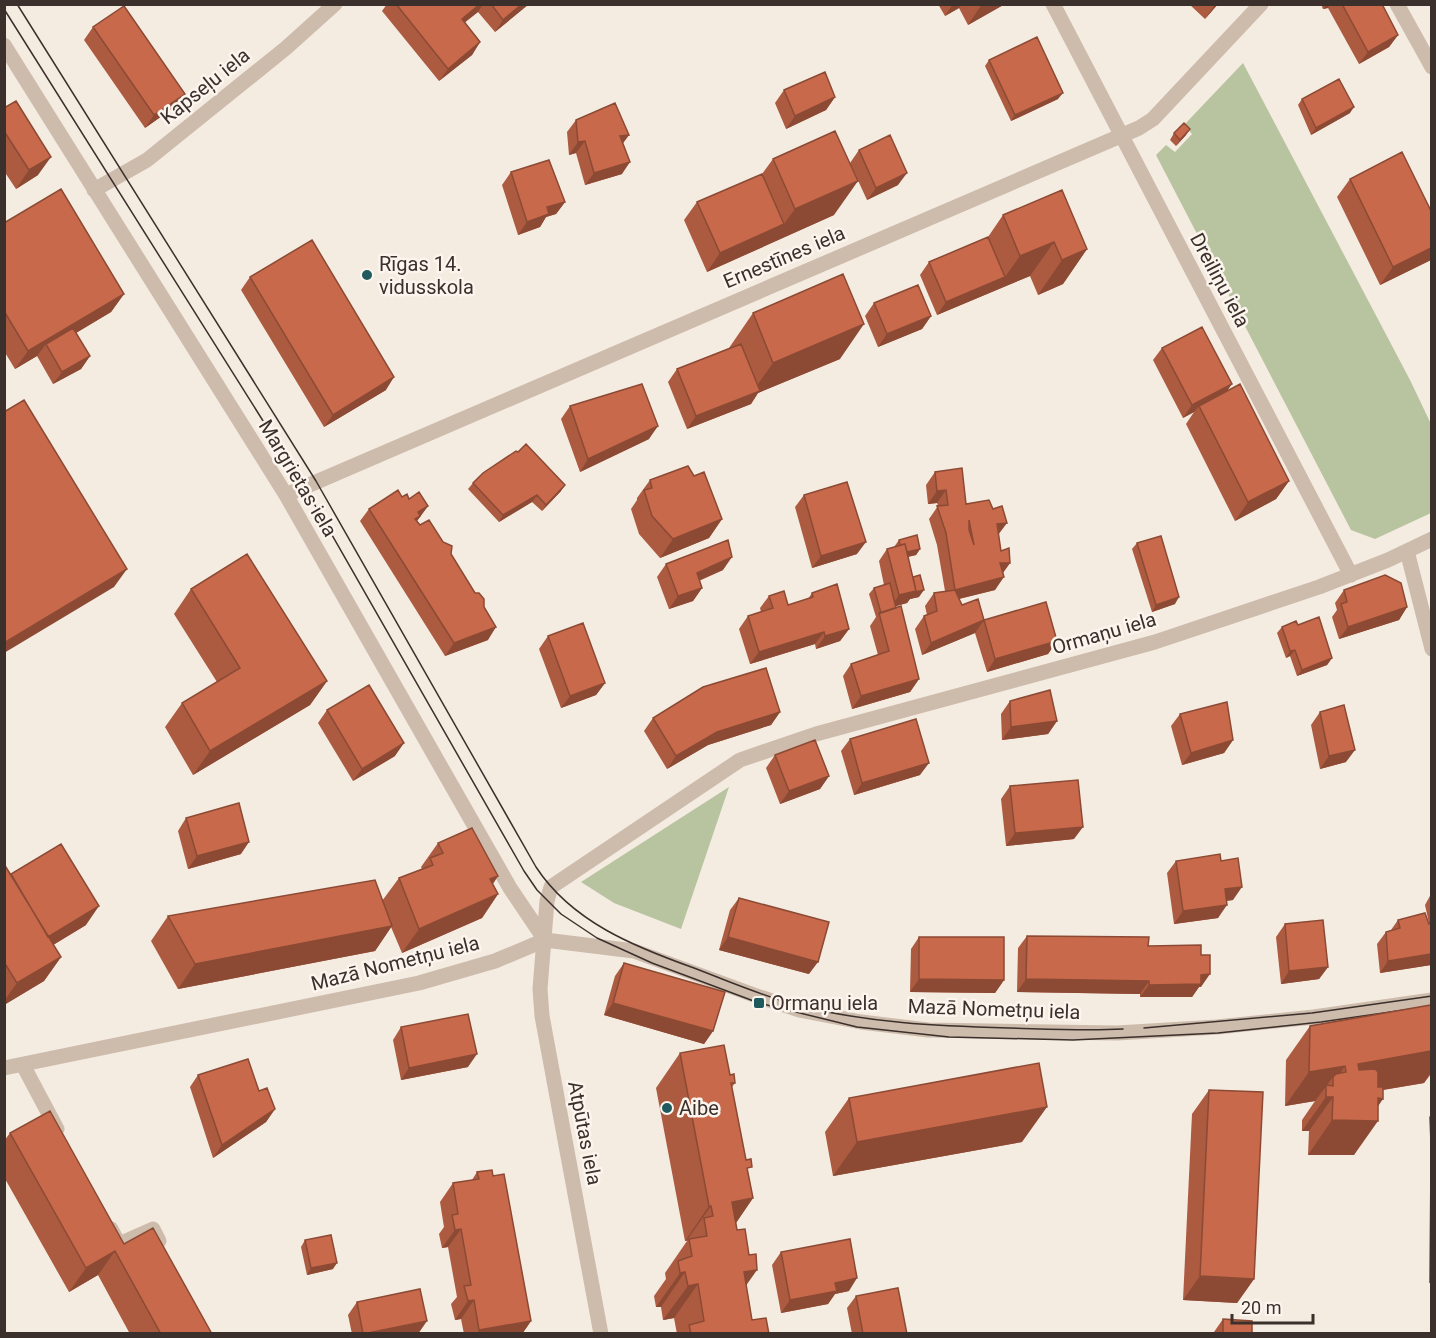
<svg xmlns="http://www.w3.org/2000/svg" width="1436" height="1338" viewBox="0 0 1436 1338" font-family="Roboto,sans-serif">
<rect width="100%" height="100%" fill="#f4ebe1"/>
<path fill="#b8c4a0" d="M1243 63 1410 380 1431 424V513L1375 539 1351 530 1156 155 1166 145 1175 152 1192 134 1184 125Z
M729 787 681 929 614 903 581 882Z"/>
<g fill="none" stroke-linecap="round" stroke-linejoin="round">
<path stroke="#cdbbac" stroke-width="15" d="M1053 4 1351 575
M1397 4 1432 67
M4 45 286 495 510 888 545 940
M94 190 147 160 286 48 335 4
M286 495 1139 128 1153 119 1261 4
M1407 551 1432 649
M23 1065 57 1129
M4 1068 419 983 495 961 545 940 634 951 754 995 799 1010 861 1022 928 1030 1117 1033 1217 1027 1314 1017 1432 1000
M111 1229 119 1244 153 1229 159 1241
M601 1334 542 1016 540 989 547 901 551 887 740 760 816 734 1155 642 1319 587 1388 560 1432 539"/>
<path stroke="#3b302b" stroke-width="1.5" d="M17 4 316 481 536 867C572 922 635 947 694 968 728 981 762 996 797 1005 867 1023 937 1026 1009 1028 1047 1029 1085 1031 1123 1029
M4 9 304 486 524 871 537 890 561 914 597 938 652 963 759 1003 857 1027 949 1037 1073 1040 1218 1033 1321 1022 1432 1006
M1144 1028 1312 1013 1432 996"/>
</g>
<path fill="#ac5a40" d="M387 4H529L495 32 478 12 464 22 480 42 472 55 439 81 382 11Z
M938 4H1005L968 25 959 8 945 16Z
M1189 4H1218L1205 19Z
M1321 4H1382L1398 35 1389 47 1359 64 1328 8 1323 9Z
M93 27 185 94 176 106 145 128 84 40Z
M989 60 1058 99 1011 121 985 66Z
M784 90 835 97 826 110 786 129 775 103Z
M1302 99 1350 113 1311 135 1298 105Z
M4 108 38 175 16 189 4 171Z
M576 120 629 135 623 143 622 174 585 185 576 153 569 155 567 132Z
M1174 133 1186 135 1176 146 1170 140Z
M859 150 898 185 867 200 850 163Z
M773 159 834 215 707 272 684 220 697 202 762 174Z
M511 172 565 202 556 214 546 217 540 227 518 235 502 185Z
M1350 179 1431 260 1380 285 1337 197Z
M1003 215 1087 249 1063 284 1038 295 1030 276 937 315 920 275 929 262 988 237Z
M4 223 124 294 111 312 76 333 90 356 81 369 53 384 37 356 15 369 4 351Z
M250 277 386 390 324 427 241 290Z
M874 303 931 316 922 329 878 347 865 316Z
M753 313 840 359 758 393 751 404 687 429 668 382 677 369 729 348Z
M1162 348 1228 391 1289 481 1276 499 1235 521 1186 424 1194 412 1183 418 1153 360Z
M570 406 649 439 580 472 561 419Z
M518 452 561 491 542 511 532 502 499 522 468 489 473 483Z
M935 472 998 536 1001 551 1010 563 1003 573 995 590 959 599 962 605 984 620 1057 641 1048 654 987 672 975 633 922 655 915 629 924 616 927 615 925 606 934 593 945 591 937 545 929 519 938 506 937 503 928 504 926 485Z
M650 480 722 519 709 538 660 558 639 534 631 509 637 500V498Z
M804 495 857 554 812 568 795 507Z
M402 497 409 499 428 506 417 521 420 525 451 554 484 607 488 640 445 656 360 521 369 509Z
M899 540 920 549 916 555 908 557 913 577 919 597 910 599 907 603 895 606 919 679 910 692 852 709 843 676 851 664 878 655 870 626 876 617 869 594 874 588 884 585 879 561 887 549 894 547Z
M1137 543 1175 604 1152 612 1132 549Z
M666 564 723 570 699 581 702 588 693 601 669 609 657 577Z
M191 589 327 681 310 705 193 775 165 727 182 703 217 682 174 614Z
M1344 590 1407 607 1399 620 1339 639 1332 617 1337 610 1335 603Z
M812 593 849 629 840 641 816 649 815 644 750 664 739 629 748 616 761 612 760 608 769 596 788 605 808 599Z
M1298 625 1332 658 1327 665 1297 676 1290 656 1286 658 1277 633 1282 627Z
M548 636 605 683 596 695 561 708 539 649Z
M1010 701 1057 721 1048 734 1002 740 1001 714Z
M327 710 395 756 353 781 318 723Z
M780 712 771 725 708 745 667 769 644 731 653 718Z
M1320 712 1346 762 1320 769 1311 725Z
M1180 714 1233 740 1224 753 1182 765 1171 726Z
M850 739 920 775 854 795 841 751Z
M775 755 829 776 820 789 780 804 766 768Z
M1010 786 1074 839 1006 846 1001 799Z
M186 818 241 854 188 869 178 831Z
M438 843 498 876 493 884 498 894 482 918 402 953 391 927 375 951 178 989 151 941 168 916 382 901 399 878 422 869 421 867Z
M1176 861H1221L1233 900 1226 901 1218 918 1174 924 1167 873Z
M4 864 11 874 86 925 53 945 61 957 44 981 4 1005Z
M1431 894V965L1380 973 1377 944 1386 932 1391 930 1398 920 1429 923 1425 905Z
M739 898 809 974 719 950 730 910Z
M1285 924 1328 967 1319 979 1281 984 1276 937Z
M1027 936 1148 946 1201 987H1199L1192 997H1140V994L1017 992 1018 948Z
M919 937 1004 980 995 993 910 992 911 949Z
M624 963 713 1031 704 1044 604 1015 615 976Z
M1431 1005V1157L1429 1117 1431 1115V1074L1424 1083 1383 1090 1378 1106 1354 1155H1308L1309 1131H1302V1120L1315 1101 1285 1106 1286 1060 1310 1026Z
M401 1027 468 1067 401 1080 393 1040Z
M680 1053 735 1083 732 1087 753 1198 736 1223 752 1320 769 1334H677L674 1318 663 1320 661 1307H656L654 1296 666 1279 665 1273 687 1241H685L656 1088Z
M198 1075 259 1091 275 1109 266 1122 213 1158 190 1087Z
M1209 1090 1254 1279 1237 1303 1183 1300 1192 1114Z
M849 1098 1022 1142 833 1176 825 1132Z
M10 1133 124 1244 212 1334H130L98 1275 69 1292 4 1177V1141Z
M477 1172 531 1321 522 1334H464L461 1319 455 1320 451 1304 457 1297 448 1247 442 1248 439 1234 444 1227 440 1202 453 1183 472 1180Z
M1431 1187V1283H1429L1430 1189Z
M305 1240 333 1269 307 1275 301 1247Z
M781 1252 849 1291 835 1294 828 1304 781 1313 772 1265Z
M856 1296 907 1334H852L847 1308Z
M357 1302 418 1334H352L348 1315Z
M1223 1319 1252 1334H1214V1332Z"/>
<path fill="#8c4a34" d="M480 4H483L478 12 453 32 462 19Z
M522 4H529L495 32 503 20Z
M953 4H962L959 8 945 16Z
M982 4H1005L968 25Z
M1215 4H1218L1205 19 1214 6Z
M1327 4H1330L1328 8 1323 9Z
M1398 35 1389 47 1359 64 1368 52Z
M480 42 472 55 439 81 448 69Z
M1063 93 1058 99 1011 121 1015 115Z
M185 94 176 106 145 128 154 115Z
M835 97 826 110 786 129 795 116Z
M1354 107 1350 113 1311 135 1316 128Z
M1190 129 1186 135 1176 146 1180 140Z
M629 135 620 147V136Z
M585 141 576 153 569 155 578 142Z
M51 157 38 175 16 189 29 170Z
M630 162 622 174 585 185 594 173Z
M907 173 898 185 867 200 876 188Z
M858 181 834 215 707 272 720 253 784 224 795 209Z
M565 202 556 214 546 217 540 227 518 235 527 222 547 207Z
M1054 242 1030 276 937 315 946 302 1005 277 1020 256Z
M1431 248V260L1380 285 1393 267Z
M1087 249 1063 284 1038 295 1062 260Z
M124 294 111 312 49 349 46 344 37 356 15 369 28 351Z
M931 316 922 329 878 347 887 334Z
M864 324 840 359 758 393 751 404 687 429 696 416 750 395 773 363Z
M90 356 81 369 53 384 62 372Z
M394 377 386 390 324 427 333 415Z
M1232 384 1223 397 1199 406 1194 412 1183 418 1192 405Z
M658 426 649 439 580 472 588 459Z
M1289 481 1276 499 1235 521 1248 502Z
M565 485 561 491 542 511 546 505Z
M946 490 937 503 928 504 937 491Z
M537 495 532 502 499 522 503 515Z
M428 506 411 529 418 512Z
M722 519 709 538 660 558 673 539Z
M1007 523 998 535 997 524Z
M866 542 857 554 812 568 821 556Z
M920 549 916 555 897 559 902 553Z
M732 557 723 570 688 585 697 573Z
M1000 563H1010L1001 575Z
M127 569 114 587 4 653V643Z
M1004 577 995 590 946 602 955 590Z
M702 588 693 601 669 609 678 596Z
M924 590 919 597 910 599 907 603 890 608 899 595 916 591Z
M1179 597 1175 604 1152 612 1156 605Z
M1407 607 1399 620 1339 639 1348 627Z
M984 620 975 633 922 655 931 643Z
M496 627 488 640 445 656 454 643Z
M849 629 840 641 816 649 825 636Z
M824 632 815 644 750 664 759 652Z
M1057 641 1048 654 987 672 995 659Z
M1295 650 1290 656 1286 658 1290 651Z
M1332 658 1327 665 1297 676 1302 670Z
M919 679 910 692 852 709 861 696Z
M327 681 310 705 193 775 210 751Z
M605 683 596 695 561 708 570 696Z
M780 712 771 725 708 745 667 769 676 756 717 732Z
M1057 721 1048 734 1002 740 1011 727Z
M1233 740 1224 753 1182 765 1191 753Z
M404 743 395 756 353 781 362 769Z
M1355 750 1346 762 1320 769 1329 756Z
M929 763 920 775 854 795 862 783Z
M829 776 820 789 780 804 789 791Z
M1083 827 1074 839 1006 846 1015 833Z
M249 842 241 854 188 869 197 856Z
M498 876 481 900 490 879Z
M1242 887 1233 900 1216 902 1225 889Z
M498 894 482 918 402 953 419 929Z
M1227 905 1218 918 1174 924 1183 911Z
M99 906 86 925 30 959 43 940Z
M392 926 375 951 178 989 195 964Z
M728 937 818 962 809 974 719 950Z
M1431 954V965L1380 973 1388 961Z
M61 957 44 981 4 1005V1001L17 983Z
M1328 967 1319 979 1281 984 1289 971Z
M1210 974 1201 987H1199L1192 997H1140L1149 985 1201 975Z
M919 979 1004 980 995 993 910 992Z
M1026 979 1149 981 1140 994 1017 992Z
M613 1003 713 1031 704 1044 604 1015Z
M1431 1051V1072L1424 1083 1334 1098 1358 1064Z
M477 1054 468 1067 401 1080 409 1068Z
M1345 1066 1333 1084V1077L1315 1101 1285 1106 1309 1072Z
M1326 1097H1333L1309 1131H1302Z
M1378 1098 1383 1099 1368 1121H1378L1354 1155H1308L1332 1120Z
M1047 1107 1022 1142 833 1176 857 1142Z
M275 1109 266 1122 213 1158 222 1145Z
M753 1198 729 1233 732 1202Z
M709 1206H711L687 1240 685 1241Z
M461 1229 448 1247 442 1248 455 1230Z
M115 1251 98 1275 69 1292 86 1268Z
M337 1263 333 1269 307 1275 311 1268Z
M757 1270 733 1304 744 1272Z
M685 1272 661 1307H656L680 1273Z
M1200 1276 1254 1279 1237 1303 1183 1300Z
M857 1278 849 1291 835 1294 828 1304 781 1313 790 1300 835 1283Z
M698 1284 674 1318 663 1320 688 1286Z
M474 1300 461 1319 455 1320 468 1301Z
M427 1321 418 1334H365Z
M531 1321 522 1334H477L479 1330Z"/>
<path fill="#c8694b" stroke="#8c4a34" stroke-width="1.5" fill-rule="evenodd" d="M396 4H480L462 19 480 42 448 69Z
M491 4H522L503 20Z
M1342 4H1382L1398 35 1368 52Z
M124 6 185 94 154 115 93 27Z
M1037 37 1063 93 1015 115 989 60Z
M825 72 835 97 795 116 784 90Z
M1339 79 1354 107 1316 128 1302 99Z
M16 101 51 157 29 170 4 131V108Z
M615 103 629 135 620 136 630 162 594 173 585 141 578 142 576 120Z
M1184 123 1190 129 1180 140 1174 133Z
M835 131 858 181 795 209 773 159Z
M890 135 907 173 876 188 859 150Z
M1402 152 1431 211V248L1393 267 1350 179Z
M549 160 565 202 547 207 549 214 527 222 511 172Z
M762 174 784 224 720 253 697 202Z
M61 189 124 294 28 351 4 311V223Z
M1062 190 1087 249 1062 260 1054 242 1020 256 1003 215Z
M988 237 1005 277 946 302 929 262Z
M312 240 394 377 333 415 250 277Z
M843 274 864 324 773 363 753 313Z
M918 285 931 316 887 334 874 303Z
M1202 327 1232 384 1192 405 1162 348Z
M73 328 90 356 62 372 46 344Z
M741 344 760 391 696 416 677 369Z
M642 384 658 426 588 459 570 406Z
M1240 384 1289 481 1248 502 1199 406Z
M24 400 127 569 4 643V412Z
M526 444 565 485 546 505 537 495 503 515 473 483 483 473 516 451 518 452Z
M688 466 694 476 704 472 722 519 673 539 652 516 644 490 652 488 650 480Z
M962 468 966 504 989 500 993 509 1002 506 1007 523 997 524 1001 551 1009 548 1010 563H1000L1004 577 955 590 946 533 937 506 948 505 946 490 937 491 935 472ZM969 520 974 545 969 530Z
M847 482 866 542 821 556 804 495Z
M398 490 402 497 407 494 409 499 419 492 428 506 418 512 420 516 415 519 420 525 429 520 443 542 452 546 451 554 475 593H479L484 599V607L496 627 454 643 369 509Z
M917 535 920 549 907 552 905 544 900 545 899 540Z
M1161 536 1179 597 1156 605 1137 543Z
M728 540 732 557 697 573 702 588 678 596 666 564Z
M905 544 916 591 899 595 887 549Z
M247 554 327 681 210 751 182 703 240 668 191 589Z
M920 575 924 590 915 592 916 591 913 577Z
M1385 575 1401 583 1407 607 1348 627 1341 604 1347 602 1344 590Z
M890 583 896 608 881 613 874 588Z
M837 584 849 629 825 636 824 632 759 652 748 616 773 608 769 596 784 591 788 605 813 597 812 593Z
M955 590 962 605 978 599 984 620 931 643 924 616 937 611 934 593Z
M1046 602 1057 641 995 659 984 620Z
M901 606 919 679 861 696 851 664 889 651 879 613Z
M1319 617 1332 658 1302 670 1295 650 1290 651 1282 627 1296 621 1298 625Z
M583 623 605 683 570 696 548 636Z
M766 668 780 712 717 732 676 756 653 718 703 687Z
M369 685 404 743 362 769 327 710Z
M1050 690 1057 721 1011 727 1010 701Z
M1227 702 1233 740 1191 753 1180 714Z
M1344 705 1355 750 1329 756 1320 712Z
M916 719 929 763 862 783 850 739Z
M815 740 829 776 789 791 775 755Z
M1078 780 1083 827 1015 833 1010 786Z
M239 803 249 842 197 856 186 818Z
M472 828 498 876 490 879 498 894 419 929 399 878 433 865 430 858 443 853 438 843Z
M61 844 99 906 48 937 11 874Z
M1220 854 1221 861 1238 858 1242 887 1225 889 1227 905 1183 911 1176 861Z
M4 864 61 957 17 983 4 962Z
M375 880 392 926 195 964 168 916Z
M739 898 829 922 818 962 728 937Z
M1425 913 1429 924 1431 923V954L1388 961 1386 932 1400 928 1398 920Z
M1323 920 1328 967 1289 971 1285 924Z
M1027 936 1149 937 1148 946 1201 945V955H1210V974L1201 975V984L1149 985V981L1026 979Z
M919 937H1004V980L919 979Z
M624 963 725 992 713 1031 613 1003Z
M1431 1005V1051L1358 1064 1359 1070 1375 1069 1378 1072V1087H1383V1099L1378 1098V1121L1332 1120 1333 1097H1326V1085L1333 1086V1077L1336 1074 1346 1072 1345 1066 1309 1072 1310 1026Z
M468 1014 477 1054 409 1068 401 1027Z
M724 1045 730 1075 734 1074 735 1083H731L746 1160 751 1159 752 1167 747 1168 753 1198 732 1202 737 1230 745 1229 749 1255 756 1254 757 1270 744 1272 752 1320 766 1318 769 1334H691L689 1325 704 1321 698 1284 688 1286 685 1272 680 1273 678 1261 692 1256 689 1239 707 1236 704 1218 713 1216 711 1206H709L680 1053Z
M248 1059 259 1091 267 1088 275 1109 222 1145 198 1075Z
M1039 1063 1047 1107 857 1142 849 1098Z
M1209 1090 1263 1092 1254 1279 1200 1276Z
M50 1111 124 1244 153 1228 212 1334H161L115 1251 86 1268 10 1133Z
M492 1170 493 1176 504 1174 531 1321 479 1330 474 1300 468 1301 464 1286 471 1285 461 1229 455 1230 452 1215 458 1214 453 1183 479 1179 477 1172Z
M331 1235 337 1263 311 1268 305 1240Z
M850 1239 857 1278 835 1283 837 1291 790 1300 781 1252Z
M898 1288 907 1334H863L856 1296Z
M420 1289 427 1321 363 1334 357 1302Z
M1223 1319 1252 1321V1334H1223Z"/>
<g fill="#1f5a5e" stroke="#fbf5ee" stroke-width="2">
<circle cx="367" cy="275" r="6"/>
<rect x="753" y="997" width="12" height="12" rx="3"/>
<circle cx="667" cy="1108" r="6"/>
</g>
<g text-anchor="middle" stroke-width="5" stroke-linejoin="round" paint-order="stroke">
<g font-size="20" fill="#3b302b" stroke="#fbf5ee">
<text transform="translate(205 86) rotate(-39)" y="7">Kapseļu iela</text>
<text transform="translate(784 257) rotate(-23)" y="7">Ernestīnes iela</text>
<text transform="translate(1220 280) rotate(62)" y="7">Dreiliņu iela</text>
<text transform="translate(298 478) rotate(59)" y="7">Margrietas iela</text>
<text transform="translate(1104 633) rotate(-16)" y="7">Ormaņu iela</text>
<text transform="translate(395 963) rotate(-14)" y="7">Mazā Nometņu iela</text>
<text transform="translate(994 1009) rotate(2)" y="7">Mazā Nometņu iela</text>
<text transform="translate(585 1133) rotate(79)" y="7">Atpūtas iela</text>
</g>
<g font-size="20" fill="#3b302b" stroke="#fbf5ee" text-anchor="start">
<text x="379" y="271">Rīgas 14.<tspan x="379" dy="23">vidusskola</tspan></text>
<text x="771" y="1010">Ormaņu iela</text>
<text x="679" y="1115">Aibe</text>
</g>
</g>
<rect width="1436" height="1338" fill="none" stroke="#3b302b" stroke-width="12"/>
<path d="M1232 1314v9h81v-9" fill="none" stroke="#3b302b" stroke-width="3"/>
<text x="1241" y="1314" font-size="18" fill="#3b302b" stroke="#fbf5ee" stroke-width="4.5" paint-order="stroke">20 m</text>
</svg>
